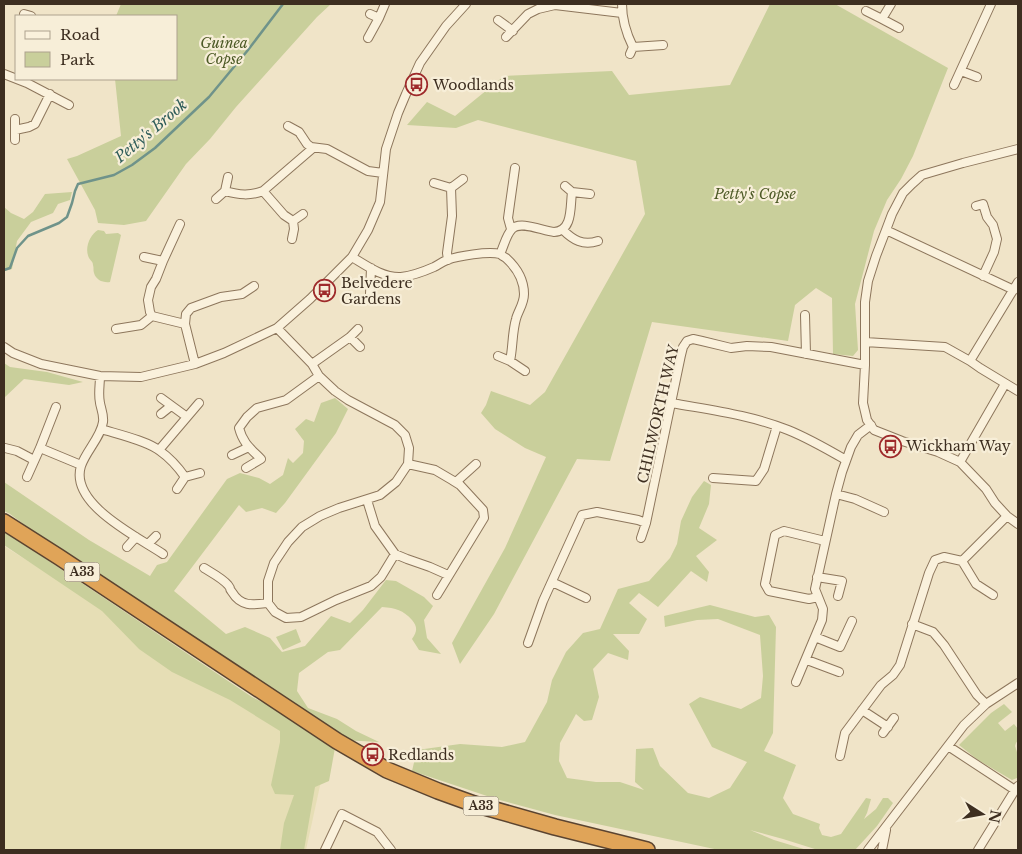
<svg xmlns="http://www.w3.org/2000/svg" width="1022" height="854" viewBox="0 0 1022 854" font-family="'Libre Baskerville',serif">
<rect width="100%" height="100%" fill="#f0e4c8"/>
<path fill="#e6deb5" d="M4 546 328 749 306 850H4Z"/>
<path fill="#c9cf9b" d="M121 4H331L317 17 236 107 210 139 186 164 146 221 124 225 98 223 95 210 67 159 77 156 121 136 115 79H176V16H116Z
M770 4H835L948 68 913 156 901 179 887 200 874 231 855 304 858 350 853 356 833 354 832 298 816 288 795 305 788 341 652 322 610 461 577 459 494 614 460 664 452 643 505 548 546 457 525 448 495 429 481 413 486 405 491 391 530 405 545 392 645 214 636 161 478 120 456 128 407 125 427 102 455 116 504 76 612 71 629 95 730 85Z
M72 192 70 200 58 204 53 213 31 222 17 241 12 269 4 271V207L11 213 24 219 33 212 45 194Z
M98 230 104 231 106 234 118 233 121 235 110 282C103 283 96 280 94 273 93 270 94 268 93 265 93 262 91 261 89 258 84 248 90 235 98 230Z
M4 363 10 367 47 372 83 382 69 385 24 379 4 398Z
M335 398 348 409 336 433 285 503 276 513 262 508 246 512 239 505 174 591 226 634 245 627 270 638 282 652 305 646 331 616 350 623 363 610 386 580 396 581 424 597 433 606 424 620 427 638 441 654 419 650 412 639C417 632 418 627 412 620 403 610 396 608 382 607L340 650 328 652 299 673 297 691 308 708 337 719 356 731 379 742 343 740 57 549 10 514 4 511V482L89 540 150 576 157 565 167 562 227 479 240 473 259 478 270 484 283 475 288 458 293 463 303 453 304 441 295 429 306 419 314 422 321 403Z
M704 481 711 485 709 504 699 528 717 540 696 556 709 572 707 582 691 571 658 607 639 593 629 603 647 619 639 634H613L629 651 628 660 608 653 593 669 599 697 592 720 584 721 576 714 560 743 559 761 567 778 596 782H620L644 790 635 782 636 749 653 748 660 766 688 793 709 798 730 788 747 762 712 747 689 704 700 697 741 709 761 698 763 676 760 635 718 619 697 620 665 627 664 616 710 605 755 617 769 615 776 627 773 733 764 751 796 765 783 798 793 814 820 824 819 828 822 835 831 837 841 834 866 798 871 799 867 813 864 819 876 809 883 798H888L893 803 877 826 855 850H818L783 839 750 830 774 840 807 850H719L555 815 496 799 412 771 417 750 460 744 502 747 525 742 547 702 552 680 566 652 583 633 600 629 618 589 649 581 670 558 677 544 681 521 692 497Z
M4 531 252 697 292 717 335 748 329 781 315 787 304 850H280L284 823 294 795 275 794 271 785 280 742V731L230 700 172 672 139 649 102 611 4 545Z
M296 629 301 642 283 650 276 637Z
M1004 704 1012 712 998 723 1005 731 1014 724 1018 729V740L1016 743 1015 746 1018 755V775L1017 778 1012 780 978 760 959 745 991 713Z"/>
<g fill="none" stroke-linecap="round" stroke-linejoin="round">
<path stroke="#6f938a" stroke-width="2.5" d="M4 270 10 268 17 248 28 236 59 223 67 217 72 203 75 191 78 184 114 175 132 165 155 148 209 97 248 50 283 4"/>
<defs>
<path id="street" d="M622 4C622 19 626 33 633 47L630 54
M891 4 882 19 899 28
M866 11 882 19
M24 14 31 16
M370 14 379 18
M498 20 513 31
M506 37 528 14 538 9 555 5 622 13
M368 38 379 18 385 4
M633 47 663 45
M961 71 977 77
M4 74 27 83 69 105
M954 85 991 4
M15 119V140
M288 126 299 132 307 144 311 147 327 149 368 171 383 173
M15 130 29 127 35 124 50 94
M1018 149 963 163 922 175 912 184 903 193 892 214 886 230 876 256 868 281 865 302V365L863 403 867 420 874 430 902 441 938 452 960 462 986 489 995 503 1007 516 1018 524
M434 183 451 188 463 179
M565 186 572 192 590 194
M225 191C239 195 250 196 263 191L313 148
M263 191 284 215 293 221 294 229 292 239
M216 199 225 191 228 177
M976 206 983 204 987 217 993 225 997 239 994 252 983 276
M293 221 303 214
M180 224 163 261 156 279 151 287 148 300 150 312 152 316 185 324
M511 229 508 218 515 168
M563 230C573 240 583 246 598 241
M886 230 1014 290
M500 254C504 246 506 235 512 229 520 220 543 231 554 232 573 231 570 207 572 192
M144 257 163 261
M352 257C367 266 383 278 401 277 410 276 425 271 434 267 438 265 442 262 447 260 458 256 488 251 500 254 501 255 504 257 506 258 517 268 524 279 524 294 524 304 518 311 516 319 512 333 513 347 510 361
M448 260 447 253 452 216 451 188
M370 294 371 268
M805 315 806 354
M277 328 312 364 319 376 335 391 348 400 395 425 405 435 409 448 408 464 396 482 380 495 339 508 320 516 302 527 288 542 274 563 268 581V603L275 612 286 618 301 617 336 600 371 586 381 577 395 554
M116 329 141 325 152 316
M350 337 360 347
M865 342 945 347 970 361 980 368 1018 391
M4 347 13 353 41 364 100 376 141 377 195 364 224 353 277 328 310 299 352 257 368 230 380 202 386 149 398 113 406 94 420 63 446 26 466 4
M498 356 510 361 525 371
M970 361 1018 282
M195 364 185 324 186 314 191 308 221 297 242 294 254 286
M312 364 350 337 358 329
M100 376C100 385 98 394 100 403 101 409 104 415 103 422 101 437 86 451 81 466 69 504 138 537 163 554
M161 398 187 417
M672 403C710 410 751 415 788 430 808 438 827 449 846 460
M161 414 171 406
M101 429C117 434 148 441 160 451 170 458 178 467 185 477
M5 448 17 451 34 460
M40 448 81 465
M159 450 199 403
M232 455 249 447
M960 462 1005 384
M408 464 435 470 452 480 460 485 483 510 484 518 437 595
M246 468 261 459C250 448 243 443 239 428L247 417 257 408 286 400 319 376
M27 477 40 448 56 407
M713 478 756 481 764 469 777 426
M456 482 476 464
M177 489 185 477 200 473
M836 494 855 499 884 512
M367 500 375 526 395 554 407 559 430 567 448 575
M641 538 646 523 681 355 683 347 687 341 693 339 702 341 731 348 747 346 771 347 865 365
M148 544 156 536
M127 547 136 537
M962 561 1007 516
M204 568C212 573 222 578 228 585 232 590 228 587 232 592 241 607 253 605 268 603
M817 577 842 581 838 596
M552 582 586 598
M818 597 809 599 769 591 765 584 775 535 784 531 825 541
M912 624 933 632 944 645 977 695 986 704
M815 637 840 647 852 621
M528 643 543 601 582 515 597 512 638 520 646 523
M807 660 839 672
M796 682 822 620 823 609 815 589 836 494 842 472 851 447 858 435 871 425
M862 710 888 727
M883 733 894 718
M948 746 1015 790 1018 786
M840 756 845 733 881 685 893 675 900 665 929 573 935 560 944 557 962 561 976 584 993 595
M325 850 342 814 377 832 391 850
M868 850 964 725 986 704 1018 683
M882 850 886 830
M978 850 1015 790"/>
<path id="highway" d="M4 522 59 557 337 741 387 770 438 791 474 804 555 827 647 850"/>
</defs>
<use href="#street" stroke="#8d765c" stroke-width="10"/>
<use href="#highway" stroke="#5b4430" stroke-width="18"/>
<use href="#street" stroke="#faf1dc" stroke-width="8"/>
<use href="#highway" stroke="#e0a458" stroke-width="15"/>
</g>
<defs>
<symbol id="bus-ring" viewBox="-11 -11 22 22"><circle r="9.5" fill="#f7eed8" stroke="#9e2a2b" stroke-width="1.5"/><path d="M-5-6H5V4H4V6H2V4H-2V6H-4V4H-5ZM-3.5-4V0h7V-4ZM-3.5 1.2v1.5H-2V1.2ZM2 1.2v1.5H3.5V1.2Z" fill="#9e2a2b"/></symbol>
</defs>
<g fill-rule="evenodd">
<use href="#bus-ring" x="404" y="72" width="25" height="25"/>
<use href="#bus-ring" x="312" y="278" width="25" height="25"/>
<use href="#bus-ring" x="878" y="434" width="25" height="25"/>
<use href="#bus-ring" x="360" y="742" width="25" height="25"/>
</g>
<g text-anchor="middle" stroke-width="4.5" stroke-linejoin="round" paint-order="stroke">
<g fill="#f7eed8" stroke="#756857" stroke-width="1">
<rect x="64.5" y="562.5" width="35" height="19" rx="4"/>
<rect x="463.5" y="796.5" width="35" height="19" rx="4"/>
</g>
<g font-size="12" font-weight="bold" fill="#3d2e20">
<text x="82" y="576">A33</text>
<text x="481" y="810">A33</text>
</g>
<g font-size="14" font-style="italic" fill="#4d5a26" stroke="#f7eed8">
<text x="224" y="48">Guinea<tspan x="224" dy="16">Copse</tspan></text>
<text x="755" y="199">Petty's Copse</text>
</g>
<g font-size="14" fill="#3d2e20" stroke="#f7eed8" text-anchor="start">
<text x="433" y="90">Woodlands</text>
<text x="341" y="288">Belvedere<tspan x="341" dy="16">Gardens</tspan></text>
<text x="906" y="451">Wickham Way</text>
<text x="388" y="760">Redlands</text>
</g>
<g font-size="14" fill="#3d2e20" stroke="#f7eed8">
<text transform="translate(658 414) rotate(-77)" y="5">CHILWORTH WAY</text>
</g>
<g font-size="15" font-style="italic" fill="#2f5d5a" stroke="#f7eed8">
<text transform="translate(151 131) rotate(-40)" y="5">Petty's Brook</text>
</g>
</g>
<rect width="1022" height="854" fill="none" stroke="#3d2e20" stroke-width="10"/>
<rect x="15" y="15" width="162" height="65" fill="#f7eed8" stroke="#ada18e"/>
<rect x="25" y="31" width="25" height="8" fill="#faf1dc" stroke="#ada18e"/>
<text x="60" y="40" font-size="15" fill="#3d2e20">Road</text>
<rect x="25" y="52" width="25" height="15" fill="#c9cf9b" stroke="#ada18e"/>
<text x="60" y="65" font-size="15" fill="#3d2e20">Park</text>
<g transform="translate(982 814) rotate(101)" stroke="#f7eed8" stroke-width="4" paint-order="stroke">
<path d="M0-4L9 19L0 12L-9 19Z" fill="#3d2e20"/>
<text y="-8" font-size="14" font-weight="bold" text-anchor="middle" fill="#3d2e20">N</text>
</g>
</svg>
